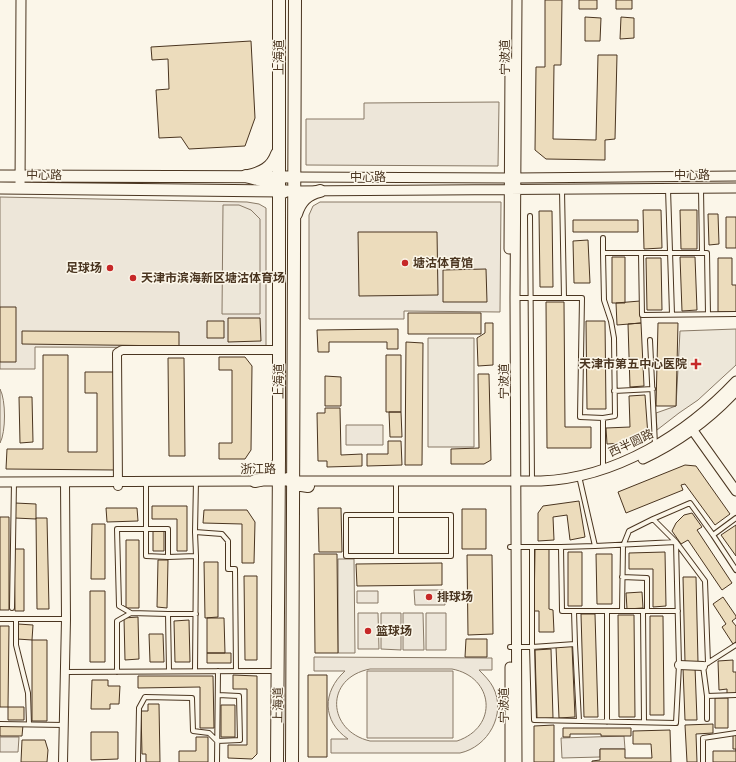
<svg xmlns="http://www.w3.org/2000/svg" width="736" height="762" viewBox="0 0 736 762" font-family="'Noto Sans','Noto Sans SC',sans-serif">
<rect width="100%" height="100%" fill="#fbf6e9"/>
<path fill="#ede6d9" stroke="#887966" fill-rule="evenodd" d="M499 102 498 166 306 165V119H364V103Z
M0 197 247 202 259 204 266 208V348L35 347V369H0Z
M320 202H501L500 312 404 311V319H309V215L313 206Z
M0 389C6 400 6 432 0 443Z
M346 425H383V445H346Z
M414 590H444L445 605H415Z
M357 591H378V603H357Z
M358 613H378L379 649H358Z
M381 613H401V650L381 649Z
M403 613H423L424 650H403Z
M426 613H446V650H426Z
M314 657 492 658V670H479C484 675 490 681 493 687 507 714 488 747 460 753H331V739H348C322 721 322 692 345 671H314ZM370 669H452C494 677 499 727 457 741H370C327 731 324 678 370 669Z
M367 671H453V738H367Z
M624 736 625 749H600V757L562 758 561 738Z
M0 737H19L18 752H0Z"/>
<path fill="#ede7d9" stroke="#887966" d="M223 205H239L251 210 260 219V314H222Z
M736 329V365L698 400 679 413 657 430 656 413 676 406 680 331Z
M428 338H474V447H428Z
M338 559H354L355 653H338Z"/>
<path fill="#ecdcbc" stroke="#4a3520" d="M545 0H562L561 65H554L553 139 596 140 598 55H617L615 139 605 140V160L546 159 535 150 536 67H545Z
M579 0H597V9H579Z
M616 0H632V9H616Z
M585 17 601 18 600 41H585Z
M621 17 634 18V38L620 39Z
M251 41 255 118 245 146 189 149 181 137 159 138 156 90 169 89 168 59 152 60 151 47Z
M643 210H661L662 248 644 249Z
M680 210H697V249H681Z
M539 211H552L553 287H540Z
M708 214H718L719 244 709 245Z
M726 217H736V248H726Z
M573 220H638V232H573Z
M358 232H437L438 295 359 296Z
M588 240 590 283H574L573 241Z
M612 257H625V303H612Z
M680 257H695L697 310 682 311Z
M646 258H661L662 310H647Z
M718 258H732V285H736V312H718Z
M486 269 487 302H443V270Z
M640 301 641 323 617 325 616 303Z
M546 302H564L565 427H591V448H547Z
M0 307H16V362H0Z
M408 313H481V334H408Z
M228 318H260L261 341 228 342Z
M207 321H224V338H207Z
M586 321H605L606 409H587Z
M485 323H493V365L478 366 477 338 485 333Z
M641 323 644 386 630 387 628 324Z
M658 323H678L676 406H656Z
M398 329V349H387V342H329V352H318L317 330Z
M22 331 179 332V346L22 344Z
M406 342 423 343 422 465H405Z
M43 355H68V452H97V393H85V372H114V470L6 469 7 449H43Z
M386 355H401V412H386Z
M219 357H245L252 366 251 450 245 459H219V443H232V370H219Z
M168 358H184L185 456H169Z
M478 374H489L491 460 484 464H451V449L479 448Z
M325 376 341 377V406H325Z
M645 395 648 436 639 442 607 444 606 428 630 427 629 396Z
M19 397H32L33 442 20 443Z
M325 408H340L341 455 362 454V466L327 467V461H318L317 413H325Z
M389 412H401L402 437H390Z
M388 441H401L402 465 367 466V454H388Z
M685 465 696 466 730 514 715 525 685 484 681 485 683 490 626 513 618 492Z
M579 501 585 537 570 540 567 515 553 517 554 540 538 541V513L543 506Z
M15 503 36 504V519L15 518Z
M152 506H187V551H177V519H152Z
M106 508H137L138 521 107 522Z
M318 508H341L342 552H319Z
M462 509H486V549H462Z
M204 510H247L255 522 254 563H242V524L203 523Z
M692 513 702 527 697 530 732 583 722 590 688 540 681 544 672 531 676 523 684 515Z
M0 517H9V610H0Z
M36 518H47L49 609H37Z
M92 524H105V579H91Z
M736 525V556L721 535Z
M153 531H164V551H153Z
M126 540H139V608H126Z
M549 548V609L553 610 554 632H539V611H534L535 549Z
M14 549H24V611H15Z
M568 552H582V606H568Z
M665 552 666 606 653 607V569H629V553Z
M314 554H337L338 653H315Z
M596 554H612V604H597Z
M467 555H492L493 634 468 635Z
M158 560H168L167 608 157 607Z
M204 562H218V617L205 618Z
M442 563V585L357 586 356 564Z
M244 576H257V660H245Z
M683 577H696L698 662H685Z
M90 591H105V662H90Z
M642 592 643 608 627 609 626 593Z
M723 597 736 616V618L732 621 736 626V642L733 644 722 627 726 624 713 604Z
M581 614H595L598 717H584Z
M618 615H634L635 717H619Z
M650 616H663L664 715H650Z
M138 617 139 659 125 660 124 618Z
M207 618H224L225 653H207Z
M189 620 190 662H175L174 621Z
M18 624 33 625 32 640 17 639Z
M0 626H9L8 707H0Z
M149 634H163L164 662H150Z
M466 639H487V657H465Z
M32 640H47V721H32Z
M572 646 575 717 559 718 556 647Z
M551 649 553 718 537 719 535 650Z
M207 653H231V663H207Z
M733 660V672H736V694L727 695V689L719 690 718 661Z
M695 667 697 720H685L683 668Z
M233 675 257 676V754L252 759 228 758V745H247V689H233Z
M308 675H327V757H308Z
M138 676H213L214 728H200V687L138 688Z
M92 680H108V686H120L119 704H110V709H91Z
M715 698H728V728H715Z
M148 704H159L160 762H146V754H142L141 711H148Z
M221 705H235V737H221Z
M8 707H24V720H8Z
M713 724V733L696 734 697 762H687L685 725Z
M0 725H23L22 736H0Z
M554 725V762H534V726Z
M563 728H631V736H601V734H570V737H563Z
M670 730 671 762H592V761L600 760V749H625V758H652L651 744H633V731Z
M91 732H118V759L91 760Z
M733 735H736V762H713V751H736V749H733Z
M196 737H208V762H179V751H196Z
M22 740H45L48 750 47 762H21Z"/>
<g fill="none" stroke-linecap="round" stroke-linejoin="round">
<defs>
<path id="service" d="M668 189 672 314
M701 189 702 253
M562 190 564 298
M530 216 532 480
M603 238V253H641L642 315 736 314
M641 253H707L708 314
M515 298H582L580 417 603 418
M650 340 655 445
M614 391 653 389
M603 468V418L615 416 614 338 611 321 604 300 603 253
M196 481 195 532 222 534 228 541V569H235L236 671
M146 482V529H168V557L196 556 195 532
M653 519 690 503 713 535 736 518
M713 535 736 570
M510 547H561
M532 547V647L575 644 574 611H678
M396 556H346V515H451V556H396V481
M622 577 647 578V611
M12 608 14 482
M574 611H562L561 547 595 546
M607 611V722
M622 611 623 546 629 531 653 519 676 542 705 581 708 663
M643 611 644 722
M131 613 119 606 117 529H146V556L168 557
M0 619H66
M16 619V645L28 693 29 724
M575 644 579 721
M510 647H532L534 720 676 723 679 665 676 542 595 546 579 476
M169 671 168 614H196
M195 671 196 556
M65 672 275 671
M117 672V621L131 613 168 614
M707 696 736 695
M707 719V696L703 666 736 645
M0 724 64 725
M138 761 139 708 145 697 192 698 193 731 209 733 217 741 240 740 239 696 218 695
M217 762 218 671
M703 762V738L736 733"/>
<path id="minor" d="M118 486 117 353 122 350H279
M679 665 703 666
M63 762 66 619 65 482"/>
<path id="tertiary" d="M517 0 515 298 517 762
M295 177 516 178 736 176
M20 188 21 0
M295 191 736 188
M509 249 510 63
M689 425 736 491
M643 459C679 442 709 420 736 391
M299 481H541C616 478 686 434 736 381
M0 482 285 481
M510 667V762"/>
<path id="secondary" d="M0 176 295 177
M0 188 287 191"/>
<path id="primary" d="M246 176 272 183 283 192
M248 176C262 173 272 168 277 154
M296 214C300 201 307 194 320 191
M288 479 295 484 308 486
M255 481C268 479 275 473 279 461
M277 762 279 458V0
M292 762 295 0"/>
</defs>
<use href="#service" stroke="#4a3520" stroke-width="6"/>
<use href="#minor" stroke="#4a3520" stroke-width="10"/>
<use href="#tertiary" stroke="#4a3520" stroke-width="11"/>
<use href="#secondary" stroke="#4a3520" stroke-width="13"/>
<use href="#primary" stroke="#4a3520" stroke-width="14"/>
<use href="#service" stroke="#fbf6e9" stroke-width="4"/>
<use href="#minor" stroke="#fbf6e9" stroke-width="8"/>
<use href="#tertiary" stroke="#fbf6e9" stroke-width="9"/>
<use href="#secondary" stroke="#fbf6e9" stroke-width="11"/>
<use href="#primary" stroke="#fbf6e9" stroke-width="12"/>
</g>
<g fill="#c62828" stroke="#fbf6e9" stroke-width="1.5">
<circle cx="405" cy="263" r="4"/>
<circle cx="110" cy="268" r="4"/>
<circle cx="133" cy="278" r="4"/>
<path d="M694 358h4v4h4v4h-4v4h-4v-4h-4v-4h4z"/>
<circle cx="429" cy="597" r="4"/>
<circle cx="368" cy="631" r="4"/>
</g>
<g text-anchor="middle" stroke-width="3" stroke-linejoin="round" paint-order="stroke">
<g font-size="12" fill="#4a3520" stroke="#fbf6e9">
<text transform="translate(279 57) rotate(-90)" y="4">上海道</text>
<text transform="translate(505 57) rotate(-90)" y="4">宁波道</text>
<text transform="translate(44 175) rotate(1)" y="4">中心路</text>
<text x="692" y="179">中心路</text>
<text x="368" y="181">中心路</text>
<text transform="translate(279 381) rotate(-90)" y="4">上海道</text>
<text transform="translate(504 381) rotate(-90)" y="4">宁波道</text>
<text transform="translate(631 443) rotate(-25)" y="4">西半圆路</text>
<text x="258" y="473">浙江路</text>
<text transform="translate(278 705) rotate(-89)" y="4">上海道</text>
<text transform="translate(504 705) rotate(-90)" y="4">宁波道</text>
</g>
<g font-size="12" font-weight="bold" fill="#4a3520" stroke="#fbf6e9" text-anchor="start">
<text x="413" y="267">塘沽体育馆</text>
<text x="102" y="272" text-anchor="end">足球场</text>
<text x="141" y="282">天津市滨海新区塘沽体育场</text>
<text x="687" y="368" text-anchor="end">天津市第五中心医院</text>
<text x="437" y="601">排球场</text>
<text x="376" y="635">篮球场</text>
</g>
</g>
</svg>
